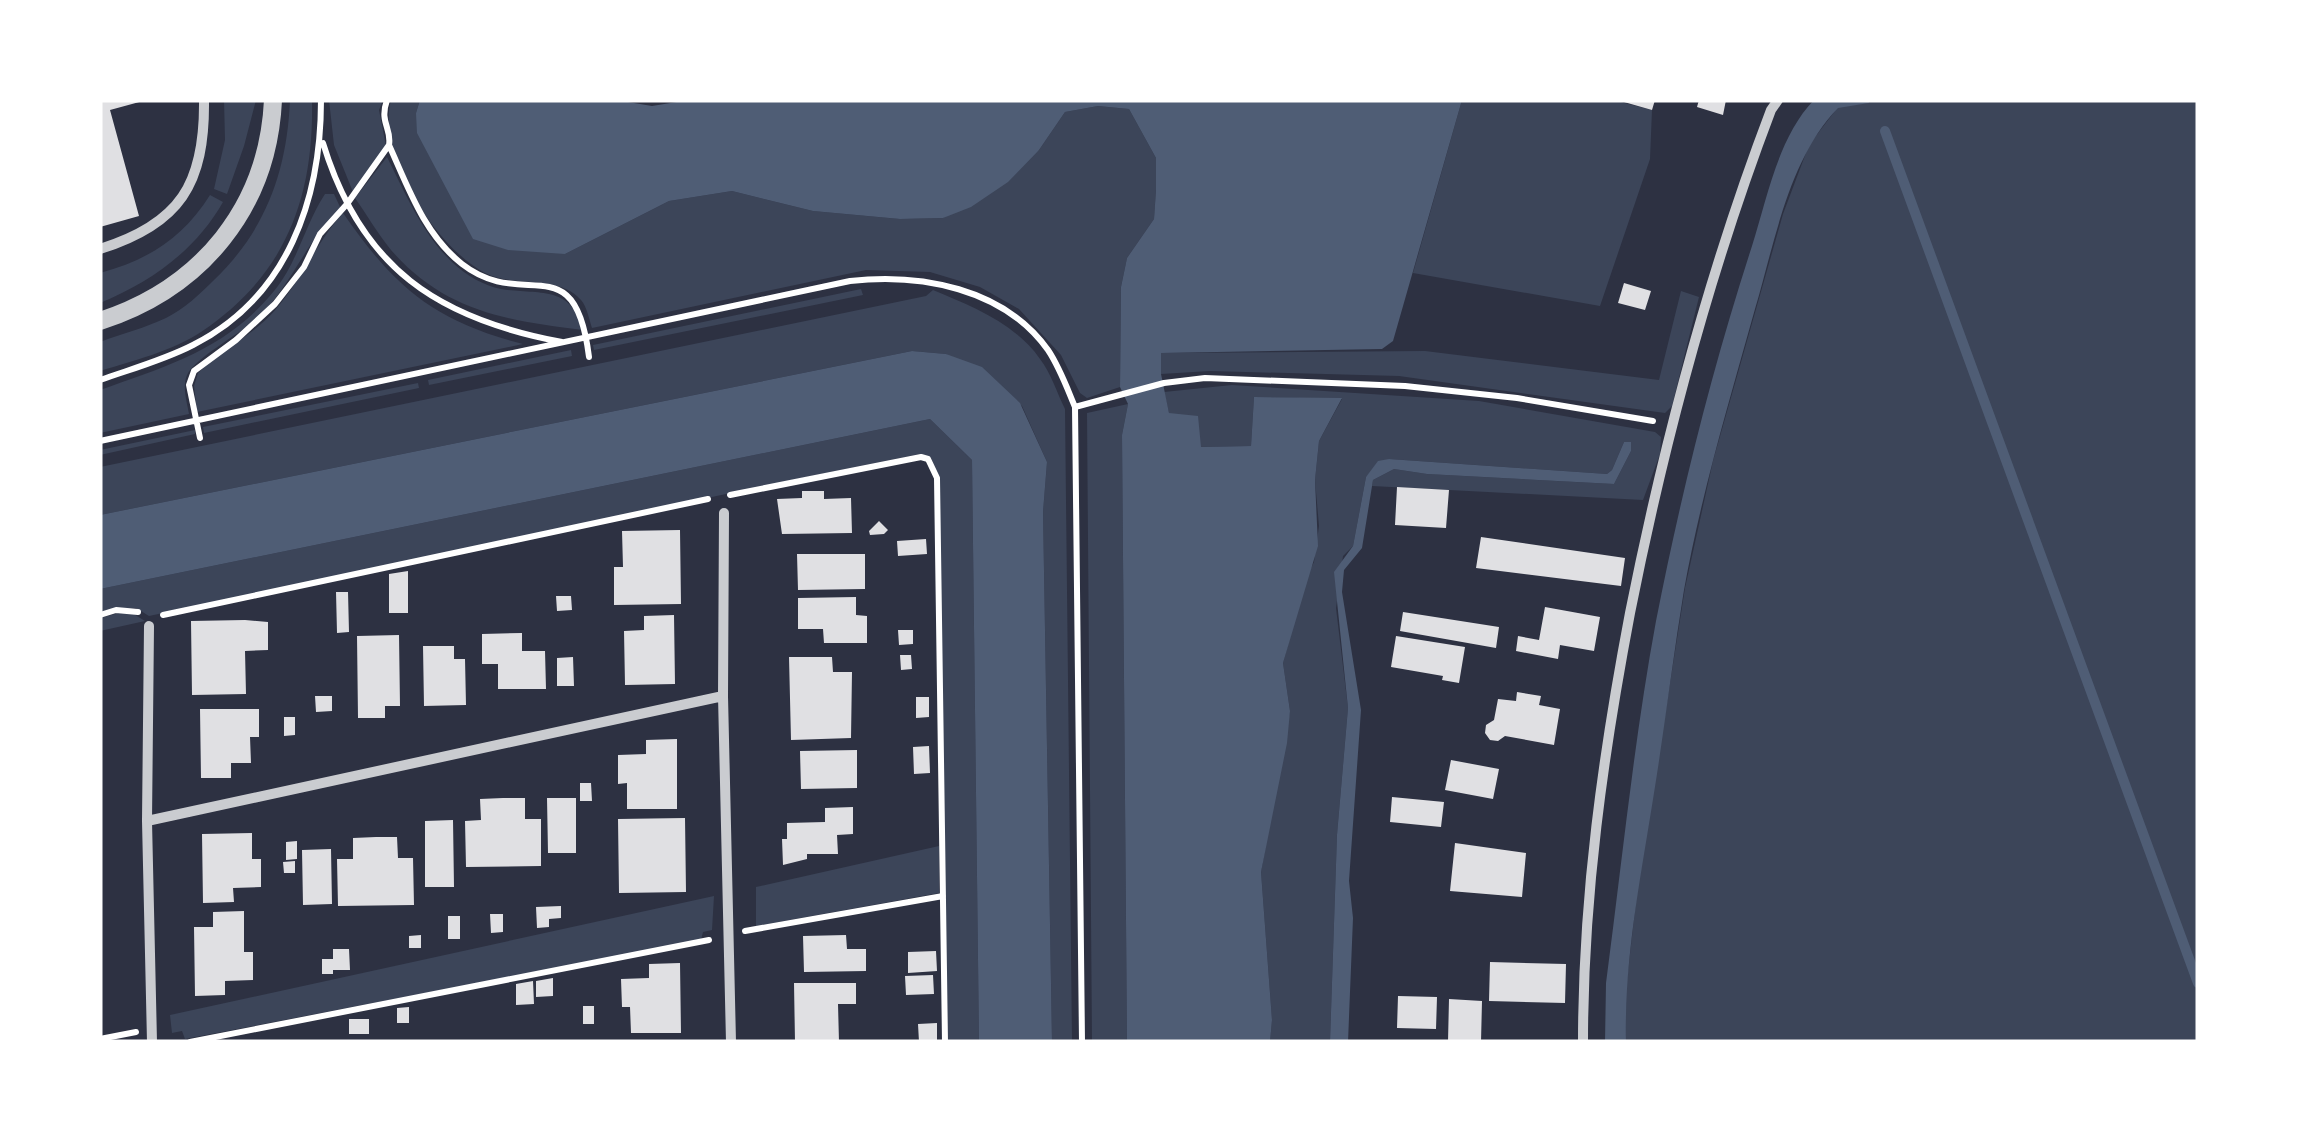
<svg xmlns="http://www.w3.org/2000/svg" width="2298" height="1142" viewBox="0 0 2298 1142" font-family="Raleway,sans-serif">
<rect width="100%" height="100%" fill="#2d3142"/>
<path fill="#3c4559" d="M224 100H256L244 146 227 194 214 189 225 140Z
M290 100H312C314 198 286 275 201 332 172 351 133 361 100 371V342C121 334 145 328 166 318 184 309 200 294 214 280 266 230 287 171 290 100Z
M329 100H383L379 110 386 146 353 192 334 145Z
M391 100H420L416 113 565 254 669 201 732 191 813 211 900 219 943 218 1039 150 1065 112 1098 106 1129 109 1156 158V190L1154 219 1127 258 1121 287 1120 387 1087 398 1080 393 1061 355 1019 309 980 287 930 272 866 270 592 328C589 319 587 307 581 300 558 274 513 288 485 273 437 248 376 156 391 100Z
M1462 100H1613L1652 110 1650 159 1600 306 1413 273Z
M1868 100H2198V1042H1626L1625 997 1637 893 1685 588 1713 461 1783 214 1809 145 1838 107 1868 103Z
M387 157C405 193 423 235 453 263 466 275 484 286 501 289 538 295 571 284 583 330 507 321 444 311 391 250 378 234 367 215 355 198Z
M325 194H334L341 209C305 240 291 289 254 321 239 334 194 359 187 375 182 387 187 402 189 414L100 433V390C167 366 227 349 274 291 298 262 305 224 325 194Z
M210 195 223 202C196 250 151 282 100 303V273C148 260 183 238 210 195Z
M343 213C395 288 434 321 523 344L197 412 194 386 198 373C222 349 254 335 276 309 302 279 316 243 343 213Z
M861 289 863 295 594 350 593 345Z
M933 290C971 306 1015 323 1040 359 1051 373 1057 393 1065 409L1072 1042H1052L1043 512 1047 462 1022 406 946 354 912 351 100 515V467L926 296Z
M1681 291 1699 297 1672 406 1665 413 1399 376 1210 371 1161 374V353L1425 351 1659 380Z
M571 350 572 356 429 385 428 380Z
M418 383 419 388 204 433 203 427Z
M1232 385 1479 401 1655 432 1661 437 1660 454 1643 500 1372 486 1373 480 1394 469 1427 474 1614 484 1631 451 1624 442 1612 470 1607 474 1389 459 1366 477 1353 546 1343 556 1336 608 1348 708 1337 835 1330 1042H1270L1272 1020 1261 872 1290 711 1283 663 1307 576 1314 562 1319 526 1315 480 1319 441 1342 399 1254 397 1251 446 1200 447 1169 413 1164 392Z
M1128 404 1122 435 1127 1042H1092L1087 413Z
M930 419 972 460 979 1042H948L939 478 931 458 920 454 811 476 149 616 136 608 100 612V589Z
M195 430V434L100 455V450Z
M119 613H132L145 621 100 631V618Z
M939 846V893L756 926V887Z
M714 896 712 930 703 932 701 940 185 1039 182 1031 172 1033 170 1015Z"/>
<path fill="#4f5d75" d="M420 100H616L652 106 689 100H1462L1393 341 1382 349 1161 353V374L1169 413 1198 416 1201 447 1251 446 1254 397 1342 398 1319 441 1315 480 1318 546 1283 663 1290 711 1287 743 1261 872 1272 1020 1270 1042H1127L1122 435 1128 404 1120 387 1121 287 1127 258 1154 219 1156 190V158L1129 109 1098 106 1065 112 1039 150 1008 182 971 207 943 218 900 219 813 211 732 191 669 201 565 254 508 250 473 239 417 133 416 113Z
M1814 100H1868L1869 103 1838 108C1788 160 1775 242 1755 309 1729 402 1701 495 1684 590 1673 657 1665 725 1654 793 1641 876 1624 958 1626 1042H1605L1606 983C1622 862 1634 740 1656 621 1681 494 1712 369 1752 246 1767 199 1778 137 1814 100Z
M912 351 946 354 982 367 1020 403 1047 462 1043 512 1052 1042H979L972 460 930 419 100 589V515Z
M1624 442H1631V451L1614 484 1427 474 1394 469 1373 480 1362 548 1344 570 1342 592 1361 710 1349 881 1353 918 1348 1042H1330L1337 835 1348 708 1334 572 1353 546 1366 477 1378 461 1389 459 1607 474 1612 470Z"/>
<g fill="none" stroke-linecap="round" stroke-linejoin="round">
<path stroke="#4f5d75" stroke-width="10" d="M1885 131 2198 983"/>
</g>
<path fill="#e0e0e3" d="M100 100 143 101 110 110 139 216 100 227Z
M1617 100H1655L1652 110Z
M1699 100H1726L1723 115 1697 107Z
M1624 283 1651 291 1645 310 1618 303Z
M1397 487 1449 490 1446 528 1395 525Z
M802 491H824V499L851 498 852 533 782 534 777 499 802 498Z
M879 521 888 530 884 534 870 535 869 531Z
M680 530 681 604 614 605V567H623L622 531Z
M1481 537 1625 558 1621 586 1476 568Z
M926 539 927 554 898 556 897 541Z
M797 554H865V589L798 590Z
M408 571V613H389V574Z
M336 592H348L349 632 337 633Z
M556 596H571L572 610 557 611Z
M856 597V615L867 616V643H824L823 629H798V598Z
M1545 607 1600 617 1594 651 1560 645 1558 659 1516 651 1518 636 1539 640Z
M1403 612 1499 627 1496 648 1400 631Z
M674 615 675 684 625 685 624 631 644 630V616Z
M245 620 268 622V650L245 651 246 694 192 695 191 621Z
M898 630H913V644L899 645Z
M522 633V651H545L546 689H498V664H482V634Z
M399 635 400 706H385V718H358L357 636Z
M1396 636 1465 647 1459 683 1442 680 1443 676 1391 667Z
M423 646H454V659H465L466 705 424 706Z
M900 655H911L912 669 901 670Z
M573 657 574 686H557V658Z
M789 657H832L833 672H852L851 738 791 740Z
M1517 692 1541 696 1539 705 1560 709 1554 745 1505 736 1498 741 1490 740 1485 733 1486 725 1494 720 1498 699 1516 701Z
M315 696H332V711L316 712Z
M916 697H929V717L916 718Z
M200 709H259V737H250L251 763H231V778H201Z
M284 717H295V735L284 736Z
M677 739V809H627V783L618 784V755L646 754V740Z
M929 746 930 773 914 774 913 747Z
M857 750V788L801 789 800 751Z
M1451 760 1499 769 1493 799 1445 790Z
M580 783H591L592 801H580Z
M1392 797 1444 802 1441 827 1390 822Z
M503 798H525V819H541V866L466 867 465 821 481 820 480 799Z
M547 798H576V853H548Z
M853 807V834L837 835 838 854H807V859L783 865 782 839H787V823L825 822V808Z
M685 818 686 892 619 893 618 819Z
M453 820 454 887H425V821Z
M252 833V859H261V887L233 888 234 902 203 903 202 834Z
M376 837H397L398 858H413L414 905 338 906 337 859H353V838Z
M297 841V859L286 860V842Z
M1455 843 1526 853 1522 897 1450 891Z
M331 849 332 904 303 905 302 850Z
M295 861V873H284L283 862Z
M561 906V918L549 919V927L537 928 536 907Z
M244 911V952H253V980L225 981V995L195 996 194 927H213V912Z
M490 914H503V932L491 933Z
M448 916H460V939H448Z
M421 935V948H409V936Z
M846 935 847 949H866V971L804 972 803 936Z
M333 949H349L350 970H333V974H322V959H333Z
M936 951 937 971 908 973V952Z
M1490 962 1566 964 1565 1003 1489 1001Z
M680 963 681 1033H631L630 1007H622L621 979 649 978V964Z
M933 975 934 994 906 995 905 976Z
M553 978V996L536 997V981Z
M533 981 534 1004 516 1005V984Z
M794 983H856V1004H838L839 1042H795Z
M1398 996 1437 997 1436 1029 1397 1028Z
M1449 999 1482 1001 1481 1042H1448Z
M583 1006H594V1024H583Z
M409 1007V1023H397V1008Z
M349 1019H369V1034H349Z
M937 1023V1042H919L918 1024Z"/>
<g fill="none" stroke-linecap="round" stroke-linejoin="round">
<path stroke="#fff" stroke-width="6" d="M387 100C379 123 392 128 389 145 408 187 424 234 462 264 525 313 575 243 589 357
M323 143C361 268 438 319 562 342
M100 380C131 369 164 360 193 345 288 297 321 199 321 100
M1075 407 1082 1042
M200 438 189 385 194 371 236 340 275 304 304 267 320 234 347 204 389 145
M100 441 850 281C920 273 1004 288 1048 350 1060 368 1067 388 1075 407L1164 383 1205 378 1405 386 1517 398 1653 421
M730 495 921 457 928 459 937 478 945 1042
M100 615 116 610 138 612
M163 615 708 499
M745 931 943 896
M100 1039 136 1032
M190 1042 709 940"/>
<path stroke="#caccd0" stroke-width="10" d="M100 249C180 224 205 184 204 100
M724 513 723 696 731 1042
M149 626 147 821 152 1042
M147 821 723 696
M1583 1042C1583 897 1603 755 1630 613 1664 442 1709 273 1771 110L1778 100"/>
<path stroke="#caccd0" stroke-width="18" d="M100 321C202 288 268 207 273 100"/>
</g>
<rect width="2298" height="1142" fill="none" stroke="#ffffff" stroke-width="205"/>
</svg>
